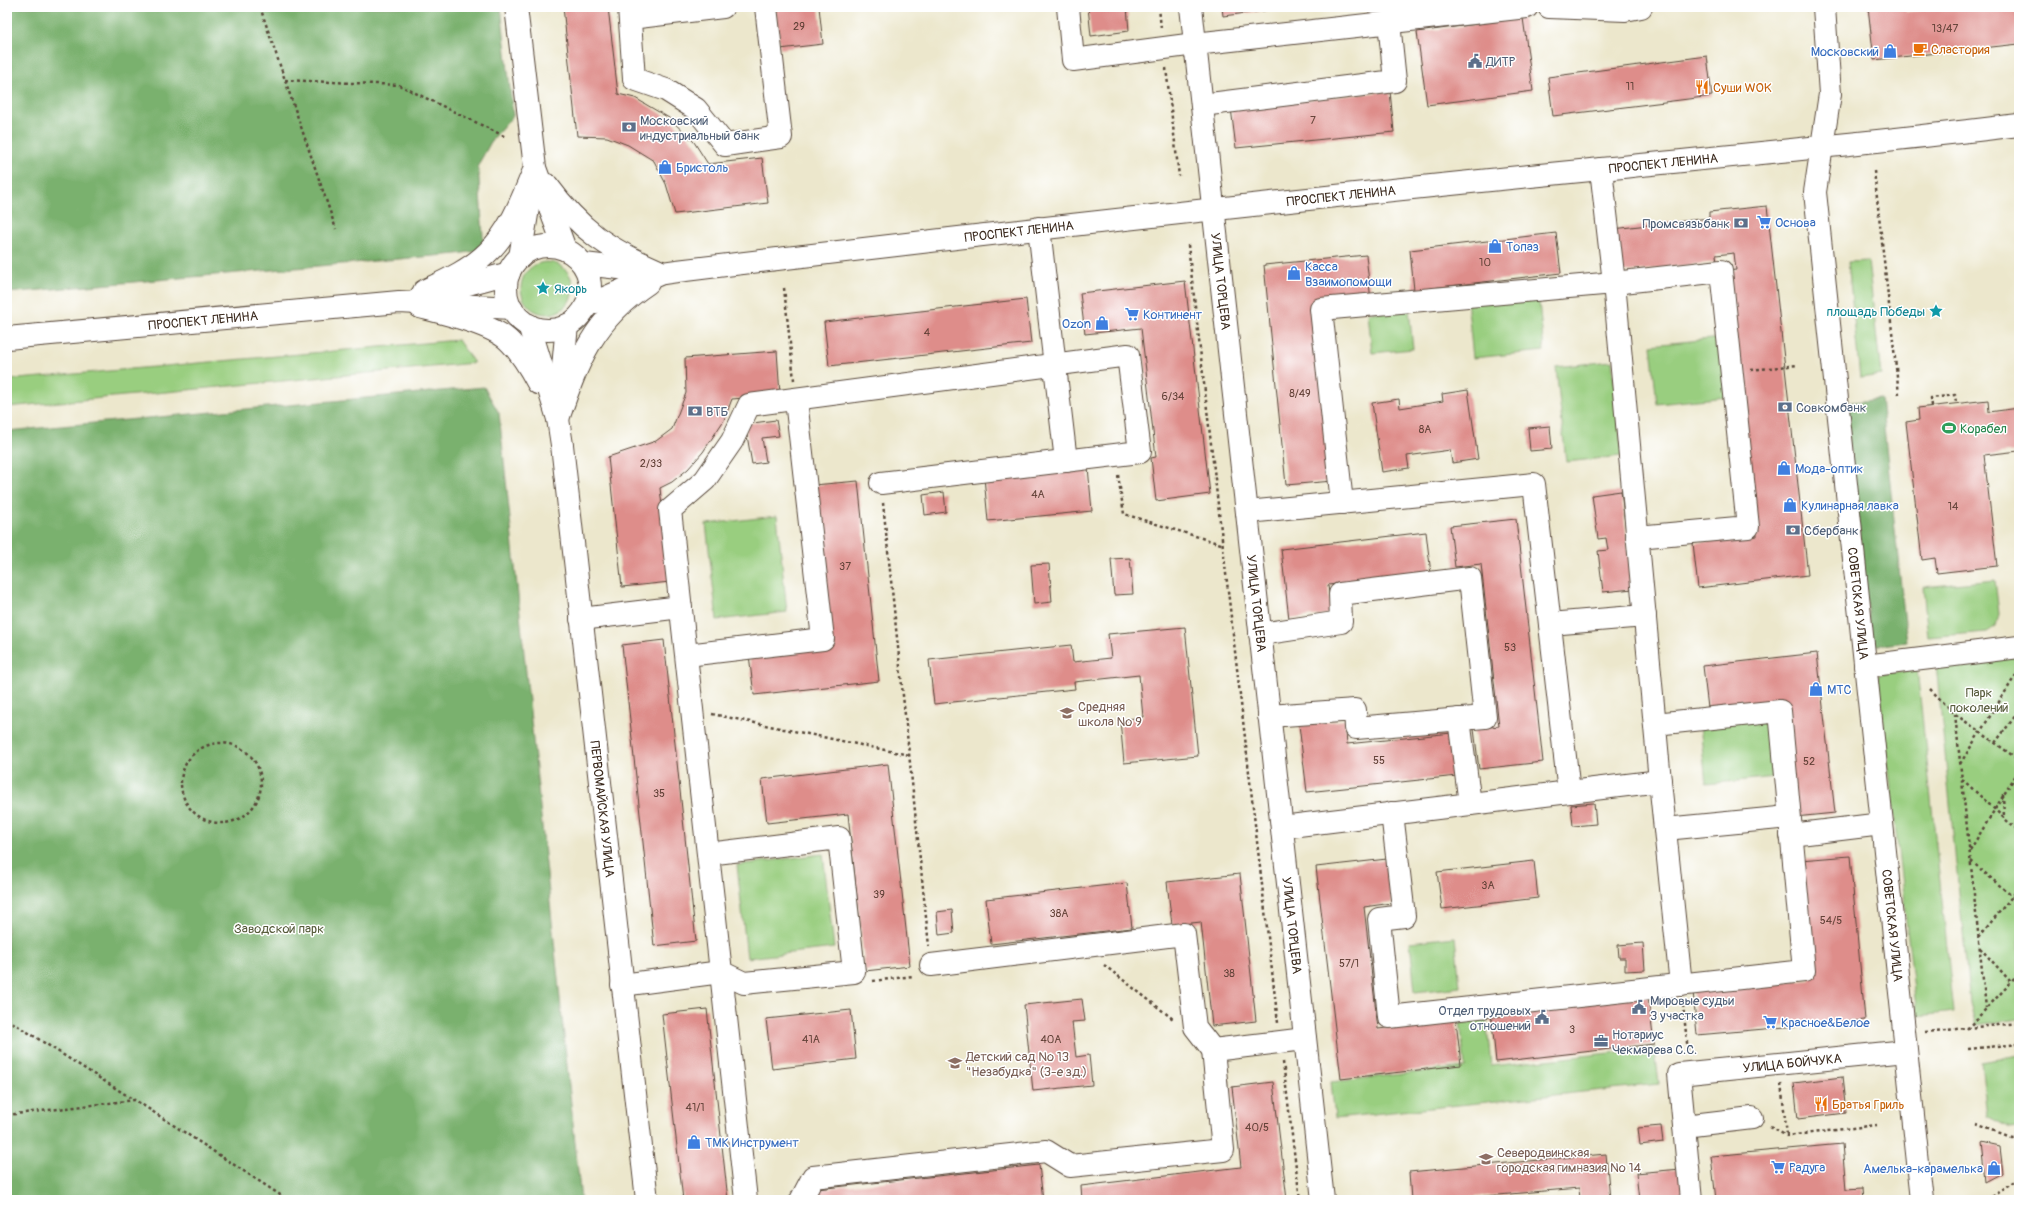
<svg xmlns="http://www.w3.org/2000/svg" width="2026" height="1207" viewBox="0 0 2026 1207" font-family="Pangolin,sans-serif">
<rect width="100%" height="100%" fill="#fff"/>
<filter id="ink" filterUnits="userSpaceOnUse"><feTurbulence type="fractalNoise" baseFrequency=".025" numOctaves="2"/><feDisplacementMap in="SourceGraphic" scale="8" xChannelSelector="R" yChannelSelector="G"/><feConvolveMatrix kernelMatrix="1 2 1 2 8 2 1 2 1" color-interpolation-filters="sRGB"/></filter>
<filter id="wash" filterUnits="userSpaceOnUse"><feTurbulence type="fractalNoise" baseFrequency=".012" numOctaves="4" result="noise"/><feDisplacementMap in="SourceGraphic" scale="16" xChannelSelector="R" yChannelSelector="G"/><feGaussianBlur stdDeviation="0.9" result="paint"/><feColorMatrix in="noise" values="0 0 0 0 0 0 0 0 0 0 0 0 0 0 0 0 0 1.4 0 .05"/><feComposite in="paint" operator="in"/></filter>
<g filter="url(#wash)">
<rect width="100%" height="100%" fill="#ece7cc"/>
<path fill="#99ce7f" stroke="#6a7c4e" d="M1868 261 1881 375 1860 378 1848 262Z
M521 288a26 26 0 1 1 52 0a26 26 0 1 1-52 0Z
M1538 292 1544 351 1473 358 1467 299Z
M1409 309 1413 349 1372 353 1368 313Z
M1721 338 1727 397 1657 404 1651 345Z
M458 340 474 363 7 407V380Z
M1612 361 1622 456 1566 462 1556 367Z
M777 516 787 612 717 620 706 524Z
M1995 580 1999 614 1996 626 1987 632 1928 637 1923 587Z
M2019 655V1019L1976 1025 1970 1003 1936 664Z
M1917 669 1954 1012 1917 1016 1878 675Z
M1770 717 1776 777 1706 784 1700 724Z
M823 854 834 948 747 958 737 865Z
M1455 937 1460 987 1415 992 1410 942Z
M1486 1017 1491 1066 1655 1048 1659 1084 1335 1118 1331 1082 1465 1067 1460 1020Z
M2019 1056V1127L2010 1128 1987 1116 1981 1062Z"/>
<path fill="#7ab16e" stroke="#5a6e46" d="M7 7H501L513 116 492 140 478 165 484 250 457 254 7 293Z
M484 387 499 413 581 1200H7V431Z
M1881 399 1907 642 1872 646 1845 403Z"/>
<g id="blocks">
<path fill="#de8d8a" d="M563 7H608L618 94 635 98 669 118 694 142 708 164 762 158 768 203 675 214 666 184 654 161 628 145 607 137 577 136Z
M775 7H819L823 44 780 49Z
M1088 7H1127L1129 31 1091 36Z
M1222 7H1270V10L1223 16Z
M1868 7H1905L1906 12 1948 7H2019V44L1874 60Z
M1523 18 1533 91 1427 105 1417 32Z
M1707 56 1712 96 1553 116 1548 77Z
M1390 91 1394 132 1236 148 1231 108Z
M1767 206 1808 575 1698 588 1693 543 1757 536 1727 271 1736 270 1734 253 1716 255 1717 262 1618 273 1613 229 1709 218V212Z
M1556 233 1561 273 1414 290 1410 250Z
M1366 255 1371 301 1315 306 1333 481 1286 485 1264 265Z
M1185 281 1210 494 1156 501 1151 458 1156 457 1141 328 1085 334 1080 293Z
M1026 299 1031 343 829 366 824 322Z
M777 351 780 395 732 399 724 420 703 452 688 469 672 482 660 488 670 582 622 587 608 457 656 441 672 429 686 393 685 358Z
M1468 390 1478 459 1452 463 1450 450 1407 456 1409 468 1382 472 1372 403 1399 399 1400 408 1443 401 1442 394Z
M1988 400 1989 412 2019 408V451L1984 455 1997 566 1937 573 1935 558 1922 560 1906 422 1919 420 1918 408Z
M776 420 779 436 762 438 766 462 752 464 745 424Z
M1550 426 1552 449 1530 451 1528 428Z
M1088 467 1092 511 988 521 984 477Z
M858 481 879 681 754 695 749 655 831 646 814 485Z
M1621 491 1633 589 1603 592 1598 551 1608 550 1606 538 1598 539 1592 495Z
M944 492 946 512 925 515 923 495Z
M1516 519 1543 762 1479 769 1474 729 1499 726 1481 564 1455 567 1450 526Z
M1426 532 1431 574 1328 585 1331 614 1289 619 1281 549Z
M1130 558 1133 594 1114 595 1111 559Z
M1049 564 1052 602 1034 604 1031 565Z
M1185 627 1198 756 1124 763 1120 720 1143 717 1139 675 1074 682 1075 689 934 704 929 660 1071 645 1073 662 1111 658 1108 634Z
M664 640 696 941 654 946 622 645Z
M1817 653 1835 813 1795 817 1782 700 1708 708 1703 666Z
M1345 720 1347 744 1452 733 1457 776 1307 792 1299 725Z
M888 764 910 966 865 971 848 814 767 823 762 779Z
M1594 803 1596 824 1573 826 1571 805Z
M1850 856 1865 1020 1697 1035 1693 991 1811 980 1800 860Z
M1387 859 1392 903 1364 907 1378 1029 1456 1020 1461 1065 1341 1079 1316 867Z
M1534 861 1538 898 1442 909 1437 872Z
M1240 874 1256 1021 1212 1026 1201 922 1172 925 1167 882Z
M1127 883 1132 928 991 944 986 899Z
M952 910 954 933 939 935 937 912Z
M1643 943 1645 970 1625 971V958H1619L1618 945Z
M1648 996 1654 1044 1496 1062 1491 1013Z
M1082 999 1085 1021 1072 1022 1076 1057 1089 1055 1092 1085 1033 1091 1024 1005Z
M707 1009 728 1200H683L662 1014Z
M851 1010 856 1059 772 1069 766 1019Z
M1842 1077 1846 1113 1798 1119 1794 1083Z
M1273 1082 1287 1200H1082L1081 1186 1241 1167 1232 1087Z
M1661 1126 1663 1142 1640 1145 1638 1128Z
M1982 1143 2000 1147 2003 1173 1986 1182Z
M1842 1144 1846 1189 1862 1188 1863 1200H1716L1711 1156Z
M1606 1154 1610 1200H1580L1579 1188 1464 1198V1200H1411L1409 1172Z
M1039 1165 1043 1200H819L817 1189Z
M1681 1169 1684 1200H1639L1636 1173Z"/>
</g>
</g>
<g filter="url(#ink)">
<use href="#blocks" fill-opacity="0" stroke="#564638" stroke-width="1"/>
<g fill="none" stroke-linecap="round" stroke-linejoin="round">
<defs>
<g id="minor">
<path d="M516 7 535 168 565 249"/>
<path d="M629 7 634 79 666 90 696 109 725 145 781 137 766 7"/>
<path d="M1068 7 1073 60 1195 44 1527 7"/>
<path id="s1" d="M1191 7 1323 1200"/>
<path d="M1549 7 1625 10 1641 7"/>
<path id="s2" d="M1824 7 1830 94 1815 192 1922 1200"/>
<path d="M630 18 723 7"/>
<path d="M1202 105 1395 81 1389 22"/>
<path d="M1601 169 1614 283 1660 781 1681 985"/>
<path d="M547 185C581 231 608 249 659 271"/>
<path d="M1039 228 1066 461"/>
<path d="M520 257 530 196"/>
<path d="M424 291C445 281 470 270 487 253 511 231 523 197 535 168"/>
<path d="M420 307C443 313 491 324 508 340 521 352 530 368 538 383"/>
<path id="s3" d="M529 325 558 419 562 445 647 1200"/>
<path d="M561 388 567 325"/>
<path d="M558 419C578 360 594 319 648 283"/>
<path d="M1342 503 1321 309 1614 283 1721 271 1748 527 1637 537"/>
<path d="M1247 512 1534 484 1569 792"/>
<path d="M581 619 681 607"/>
<path d="M1550 624 1645 616"/>
<path d="M1260 634 1341 622 1340 594 1470 578 1485 717 1356 728 1355 710 1269 716"/>
<path d="M687 655 823 639 796 400"/>
<path d="M1865 666 2019 647"/>
<path d="M1459 719 1470 804"/>
<path d="M1392 813 1404 916 1379 919 1389 1017 1804 971 1780 711 1655 724"/>
<path d="M1282 827 1660 781"/>
<path d="M1665 829 1789 817"/>
<path d="M1791 835 1882 824"/>
<path d="M708 854 839 838 854 972 744 983 721 972 670 510 705 480 732 441 749 405 1128 355 1140 452 881 483"/>
<path d="M931 965 1184 934 1195 1027 1213 1050"/>
<path d="M622 985 721 972 746 1200"/>
<path id="s4" d="M1684 1126 1679 1074 1906 1051"/>
<path d="M801 1200 813 1177 1046 1151 1070 1166 1223 1150 1213 1050 1305 1039"/>
<path d="M1691 1200 1684 1126 1752 1118"/>
</g>
<g id="major">
<circle cx="548" cy="288" r="42"/>
<path id="s5" d="M584 264 663 273 677 271C985 234 1293 199 1601 169 1740 155 1880 142 2019 125"/>
<path d="M420 297 509 273"/>
<path d="M586 306 662 273"/>
<path id="s6" d="M7 338 399 302 512 308"/>
</g>
</defs>
<use href="#minor" stroke="#564638" stroke-width="24"/>
<use href="#major" stroke="#564638" stroke-width="24"/>
<path stroke="#564638" stroke-width="2.5" stroke-dasharray="3 3" stroke-linecap="butt" d="M260 7 336 229
M1159 7 1161 29
M1166 68 1179 176
M285 80 399 85 506 137
M1874 171 1899 394
M1188 245 1278 1023
M784 288 794 380
M1751 370 1798 365
M1932 406 1931 398 1955 395 1956 403
M1118 475 1124 514 1221 544
M883 503 929 946
M1930 689 1955 714 2019 760
M712 714 909 755
M1955 714 1986 1008
M1995 743 2019 711
M181 783a40 40 0 1 1 80 0a40 40 0 1 1-80 0Z
M1960 764 2019 670
M1962 779 2019 832
M2003 794 2004 817
M1970 850 2019 770
M1971 861 2019 902
M1979 937 2019 888
M1980 948 2011 982
M1104 965 1173 1019
M873 981 913 976
M1683 1005 1688 1052
M7 1019 134 1100
M1967 1029 2019 974
M1925 1032 2019 1023
M1968 1049 2019 1044
M1283 1062 1300 1200
M1781 1084 1787 1135
M7 1115 135 1100 288 1200
M1976 1124 2011 1137 2019 1136
M1770 1127 1787 1136 1877 1125
M1987 1200 2019 1180"/>
<use href="#minor" stroke="#fff" stroke-width="22"/>
<use href="#major" stroke="#fff" stroke-width="22"/>
</g>
</g>
<defs>
<symbol id="cafe-bare" viewBox="-9 -9 18 18"><path d="M-5.5-4.5H6V0H3Q3 3.5 0 3.5H-2.5Q-5.5 3.5-5.5 0ZM3-3.2v2h1.7v-2ZM-6 4.5H4V6H-6Z" fill="#e8710a" stroke="#fff" stroke-width="2.5" paint-order="stroke"/></symbol>
<symbol id="shop-bare" viewBox="-9 -9 18 18"><path d="M-5-2.5h2.3a2.7 3.5 0 0 1 5.4 0H5L5.5 6h-11ZM-1.5-2.5h3a1.5 2.3 0 0 0-3 0Z" fill="#3f7fe0" stroke="#fff" stroke-width="2.5" paint-order="stroke"/></symbol>
<symbol id="civic-bare" viewBox="-9 -9 18 18"><path d="M-.6-6.5H3V-4.5H.6V-3L4-1V1h2V6H-6V1h2V-1L-.6-3ZM-1.2 2.5V6h2.4V2.5Z" fill="#5c6f8a" stroke="#fff" stroke-width="2.5" paint-order="stroke"/></symbol>
<symbol id="restaurant-bare" viewBox="-9 -9 18 18"><path d="M-5-6h1v4h1v-4h1v4h1v-4h1v5L-1.5 .5V6h-2V.5L-5-1ZM5-6V6H3V1.5H1.5Q1.5-4 5-6Z" fill="#e8710a" stroke="#fff" stroke-width="2.5" paint-order="stroke"/></symbol>
<symbol id="bank-bare" viewBox="-9 -9 18 18"><path d="M-6-4H6V4H-6ZM0-2.3a2.3 2.3 0 1 0 0 4.6a2.3 2.3 0 1 0 0-4.6Z" fill="#5c6f8a" stroke="#fff" stroke-width="2.5" paint-order="stroke"/></symbol>
<symbol id="supermarket-bare" viewBox="-9 -9 18 18"><path d="M-6-5.5h2.5l.6 2H6L4.5 2H-2.5L-4.4-4H-6ZM-1.5 3.2a1.3 1.3 0 1 0 .1 0ZM3 3.2a1.3 1.3 0 1 0 .1 0Z" fill="#3f7fe0" stroke="#fff" stroke-width="2.5" paint-order="stroke"/></symbol>
<symbol id="sight-bare" viewBox="-9 -9 18 18"><path d="M0-6L1.8-2.2L6-1.7L2.9 1.2L3.7 5.4L0 3.3L-3.7 5.4L-2.9 1.2L-6-1.7L-1.8-2.2Z" fill="#0f9aa8" stroke="#fff" stroke-width="2.5" paint-order="stroke"/></symbol>
<symbol id="stadium-bare" viewBox="-9 -9 18 18"><path d="M0-5a6.5 5 0 1 0 0 10a6.5 5 0 1 0 0-10ZM-3.5-1.8h7v3.6h-7Z" fill="#2e9e5b" stroke="#fff" stroke-width="2.5" paint-order="stroke"/></symbol>
<symbol id="school-bare" viewBox="-9 -9 18 18"><path d="M0-5L7-2L0 1L-7-2ZM-4 1L0 2.5L4 1V4Q0 6-4 4Z" fill="#8d6e63" stroke="#fff" stroke-width="2.5" paint-order="stroke"/></symbol>
<symbol id="office-bare" viewBox="-9 -9 18 18"><path d="M-6-3h4V-5.5h4V-3h4V5H-6ZM-1-4.5V-3h2v-1.5ZM-6 0V1H6V0Z" fill="#5c6f8a" stroke="#fff" stroke-width="2.5" paint-order="stroke"/></symbol>
</defs>
<g fill-rule="evenodd">
<use href="#cafe-bare" x="1910" y="39" width="20" height="20"/>
<use href="#shop-bare" x="1880" y="41" width="20" height="20"/>
<use href="#civic-bare" x="1465" y="51" width="20" height="20"/>
<use href="#restaurant-bare" x="1692" y="77" width="20" height="20"/>
<use href="#bank-bare" x="619" y="117" width="20" height="20"/>
<use href="#shop-bare" x="655" y="157" width="20" height="20"/>
<use href="#supermarket-bare" x="1754" y="212" width="20" height="20"/>
<use href="#bank-bare" x="1731" y="213" width="20" height="20"/>
<use href="#shop-bare" x="1485" y="236" width="20" height="20"/>
<use href="#shop-bare" x="1284" y="263" width="20" height="20"/>
<use href="#sight-bare" x="533" y="278" width="20" height="20"/>
<use href="#sight-bare" x="1926" y="301" width="20" height="20"/>
<use href="#supermarket-bare" x="1122" y="304" width="20" height="20"/>
<use href="#shop-bare" x="1092" y="313" width="20" height="20"/>
<use href="#bank-bare" x="1775" y="397" width="20" height="20"/>
<use href="#bank-bare" x="685" y="401" width="20" height="20"/>
<use href="#stadium-bare" x="1939" y="418" width="20" height="20"/>
<use href="#shop-bare" x="1774" y="458" width="20" height="20"/>
<use href="#shop-bare" x="1780" y="495" width="20" height="20"/>
<use href="#bank-bare" x="1783" y="520" width="20" height="20"/>
<use href="#shop-bare" x="1806" y="679" width="20" height="20"/>
<use href="#school-bare" x="1057" y="703" width="20" height="20"/>
<use href="#civic-bare" x="1629" y="997" width="20" height="20"/>
<use href="#civic-bare" x="1532" y="1007" width="20" height="20"/>
<use href="#supermarket-bare" x="1760" y="1012" width="20" height="20"/>
<use href="#office-bare" x="1591" y="1031" width="20" height="20"/>
<use href="#school-bare" x="945" y="1053" width="20" height="20"/>
<use href="#restaurant-bare" x="1811" y="1094" width="20" height="20"/>
<use href="#shop-bare" x="684" y="1132" width="20" height="20"/>
<use href="#school-bare" x="1476" y="1149" width="20" height="20"/>
<use href="#supermarket-bare" x="1768" y="1157" width="20" height="20"/>
<use href="#shop-bare" x="1984" y="1158" width="20" height="20"/>
</g>
<g text-anchor="middle" stroke-width="3" stroke-linejoin="round" paint-order="stroke">
<g font-size="11" fill="#644339">
<text x="799" y="30">29</text>
<text x="1945" y="32">13/47</text>
<text x="1630" y="90">11</text>
<text x="1313" y="124">7</text>
<text x="1485" y="266">10</text>
<text x="927" y="336">4</text>
<text x="1300" y="397">8/49</text>
<text x="1173" y="400">6/34</text>
<text x="1425" y="433">8А</text>
<text x="651" y="467">2/33</text>
<text x="1038" y="498">4А</text>
<text x="1953" y="510">14</text>
<text x="845" y="570">37</text>
<text x="1510" y="651">53</text>
<text x="1379" y="764">55</text>
<text x="1809" y="765">52</text>
<text x="659" y="797">35</text>
<text x="1488" y="889">3А</text>
<text x="879" y="898">39</text>
<text x="1059" y="917">38А</text>
<text x="1831" y="924">54/5</text>
<text x="1349" y="967">57/1</text>
<text x="1229" y="977">38</text>
<text x="1572" y="1033">3</text>
<text x="811" y="1043">41А</text>
<text x="1051" y="1043">40А</text>
<text x="695" y="1111">41/1</text>
<text x="1257" y="1131">40/5</text>
</g>
<g font-size="13" fill="#c56008" stroke="#fff" text-anchor="start">
<text x="1931" y="54">Сластория</text>
<text x="1713" y="92">Суши WOK</text>
<text x="1832" y="1109">Братья Гриль</text>
</g>
<g font-size="13" fill="#366cbe" stroke="#fff" text-anchor="start">
<text x="1879" y="56" text-anchor="end">Московский</text>
<text x="676" y="172">Бристоль</text>
<text x="1775" y="227">Основа</text>
<text x="1506" y="251">Топаз</text>
<text x="1305" y="271">Касса<tspan x="1305" dy="15">Взаимопомощи</tspan></text>
<text x="1143" y="319">Континент</text>
<text x="1091" y="328" text-anchor="end">Ozon</text>
<text x="1795" y="473">Мода-оптик</text>
<text x="1801" y="510">Кулинарная лавка</text>
<text x="1827" y="694">МТС</text>
<text x="1781" y="1027">Красное&amp;Белое</text>
<text x="705" y="1147">ТМК Инструмент</text>
<text x="1789" y="1172">Радуга</text>
<text x="1983" y="1173" text-anchor="end">Амелька-карамелька</text>
</g>
<g font-size="13" fill="#4e5e75" stroke="#fff" text-anchor="start">
<text x="1486" y="66">ДИТР</text>
<text x="640" y="125">Московский<tspan x="640" dy="15">индустриальный банк</tspan></text>
<text x="1730" y="228" text-anchor="end">Промсвязьбанк</text>
<text x="1796" y="412">Совкомбанк</text>
<text x="706" y="416">ВТБ</text>
<text x="1804" y="535">Сбербанк</text>
<text x="1650" y="1005">Мировые судьи<tspan x="1650" dy="15">3 участка</tspan></text>
<text x="1531" y="1015" text-anchor="end">Отдел трудовых<tspan x="1531" dy="15">отношений</tspan></text>
<text x="1612" y="1039">Нотариус<tspan x="1612" dy="15">Чекмарева С.С.</tspan></text>
</g>
<g font-size="13" fill="#3b2a1e" stroke="#fff">
<text dy="5" stroke="none"><textPath href="#s5" startOffset="1086">ПРОСПЕКТ ЛЕНИНА</textPath></text>
<text dy="5" stroke="none"><textPath href="#s5" startOffset="762">ПРОСПЕКТ ЛЕНИНА</textPath></text>
<text dy="5" stroke="none"><textPath href="#s5" startOffset="438">ПРОСПЕКТ ЛЕНИНА</textPath></text>
<text dy="5" stroke="none"><textPath href="#s1" startOffset="276">УЛИЦА ТОРЦЕВА</textPath></text>
<text dy="5" stroke="none"><textPath href="#s6" startOffset="197">ПРОСПЕКТ ЛЕНИНА</textPath></text>
<text dy="5" stroke="none"><textPath href="#s1" startOffset="600">УЛИЦА ТОРЦЕВА</textPath></text>
<text dy="5" stroke="none"><textPath href="#s2" startOffset="600">СОВЕТСКАЯ УЛИЦА</textPath></text>
<text dy="5" stroke="none"><textPath href="#s3" startOffset="491">ПЕРВОМАЙСКАЯ УЛИЦА</textPath></text>
<text dy="5" stroke="none"><textPath href="#s1" startOffset="924">УЛИЦА ТОРЦЕВА</textPath></text>
<text dy="5" stroke="none"><textPath href="#s2" startOffset="924">СОВЕТСКАЯ УЛИЦА</textPath></text>
<text dy="5" stroke="none"><textPath href="#s4" startOffset="166">УЛИЦА БОЙЧУКА</textPath></text>
</g>
<g font-size="13" fill="#0d838f" stroke="#fff" text-anchor="start">
<text x="554" y="293">Якорь</text>
<text x="1925" y="316" text-anchor="end">площадь Победы</text>
</g>
<g font-size="13" fill="#27864d" stroke="#fff" text-anchor="start">
<text x="1960" y="433">Корабел</text>
</g>
<g font-size="13" fill="#575b3b" stroke="#fff">
<text x="1979" y="697">Парк<tspan x="1979" dy="15">поколений</tspan></text>
<text x="279" y="933">Заводской парк</text>
</g>
<g font-size="13" fill="#785e54" stroke="#fff" text-anchor="start">
<text x="1078" y="711">Средняя<tspan x="1078" dy="15">школа № 9</tspan></text>
<text x="966" y="1061">Детский сад № 13<tspan x="966" dy="15">"Незабудка" (3-е зд.)</tspan></text>
<text x="1497" y="1157">Северодвинская<tspan x="1497" dy="15">городская гимназия № 14</tspan></text>
</g>
</g>
<rect width="2026" height="1207" fill="none" stroke="#fff" stroke-width="24"/>
</svg>
